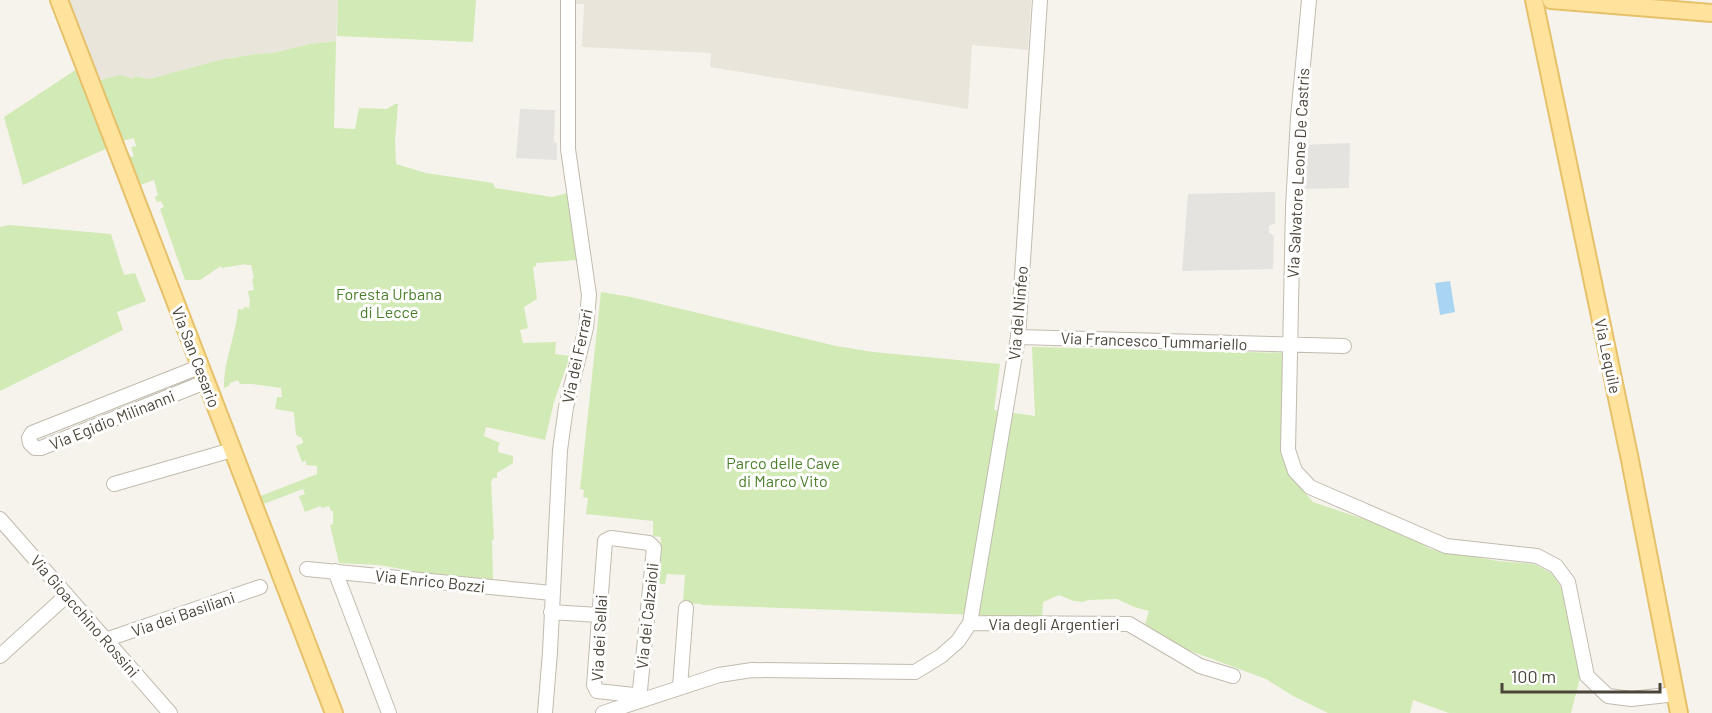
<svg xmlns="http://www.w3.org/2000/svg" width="1712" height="713" viewBox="0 0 1712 713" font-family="Barlow,sans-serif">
<rect width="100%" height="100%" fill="#f6f3ec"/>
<path fill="#eae5da" d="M66 0H338L336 41 310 44 273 53 256 54 220 60 149 79 134 76 133 79 128 78 120 76 97 81Z
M576 0H1031L1028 50 972 45 968 109 710 67 711 53 582 47 584 4H576Z"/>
<path fill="#d2eab5" d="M338 0H476L473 42 337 36Z
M336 41 334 128 355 129 359 108 387 109 395 104H398L395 141 396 164 426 173 493 183 495 188 552 197 567 193 578 260 536 263V266L533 267 537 299 524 307 528 328 520 330 523 343 556 342 555 354 570 356 554 402 545 440 486 427 484 436 500 443 498 447V452L513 456V463L497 473V478H493L491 482 494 539 492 540 493 580 407 573V570L379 565 339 563 330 525 333 524V511H331L329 506 322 508 320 506 305 512 299 496 305 494 303 489 261 505 258 497 317 474V466L306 465V461L302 462 296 446 303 443 302 438 296 435 294 412 275 409 277 397H282L281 388 252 384H240L238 380 230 383 229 386 224 388C223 362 236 336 238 309L243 310 244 307 249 308 250 301 248 291 254 290 252 279 254 278 251 265H246V264L222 268 221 266 200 280H185L160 209 164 207 161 201 157 202 155 197 158 195 154 180 138 186 127 158 134 156 131 147 136 146 134 138 121 141 97 81 120 75 133 79 134 76 149 79 220 60 256 54 273 53 310 44Z
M77 69 106 149 23 185 4 117Z
M9 225 111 234 124 275 135 273 146 301 117 312 123 330 0 391V227Z
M601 292 631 297 836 346 873 352 1000 364 994 410 1035 416 1032 347 1286 353 1290 475 1313 502 1396 530 1416 539 1430 549 1498 561 1534 564 1553 574 1562 589 1580 678 1571 713H1449L1413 700 1410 713H1328L1293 696 1266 679 1169 643 1144 628 1149 611 1134 607 1117 599 1088 600 1083 602 1074 601 1059 595 1043 602 1042 620 978 615 702 605 701 604 683 603 685 575 667 574 665 584 654 583 655 572 660 573 661 537 653 536V521L586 514 588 498 583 497 584 490 580 489Z"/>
<path fill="#e5e3e0" d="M520 109 555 110 554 142 557 143V160L516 158Z
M1350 143 1349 188 1303 189V145Z
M1275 192V223L1269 226V233L1274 236 1273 269 1182 271 1188 194Z"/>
<path fill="#a9d4f2" d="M1450 281 1455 312 1440 315 1435 283Z"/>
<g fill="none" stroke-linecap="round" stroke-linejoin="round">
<defs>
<path id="minor" d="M1309 0 1298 118 1293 207 1288 450 1295 471 1310 487 1446 546 1537 556 1556 566 1568 582 1587 676 1608 696 1631 699 1676 694
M1018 337 1344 346
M199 367 32 433 29 438 30 443 35 448H41L205 382
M114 484 232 450
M0 519 170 713
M611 538 649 543 654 548 639 700 634 695 597 691 594 685 605 541Z
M307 569 552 593
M335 571 389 713
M551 612 599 615
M970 623 1129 624 1200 666 1233 676
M105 640 260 587
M0 656 66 596
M680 687 686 608
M545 713 550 652 560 450 566 407 586 328 589 295 568 149V0
M603 713 719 675 752 670 915 672 941 656 958 641 970 623 1018 337 1040 0"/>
<path id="major" d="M59 0 334 713
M1534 0 1630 460 1679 713
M1551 0 1712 13"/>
</defs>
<use href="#minor" stroke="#c2bbae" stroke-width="16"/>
<use href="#major" stroke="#e6c16a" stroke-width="20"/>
<use href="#minor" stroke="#fff" stroke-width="14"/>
<use href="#major" stroke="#ffe39c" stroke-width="16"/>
</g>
<g text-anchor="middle" stroke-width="6" stroke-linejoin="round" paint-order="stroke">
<g font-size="16" fill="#4b4439" stroke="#fff">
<text transform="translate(1298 173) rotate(-87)" y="6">Via Salvatore Leone De Castris</text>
<text transform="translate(1018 313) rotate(-85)" y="6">Via del Ninfeo</text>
<text transform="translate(1154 341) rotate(2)" y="6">Via Francesco Tummariello</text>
<text transform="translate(577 356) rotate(-78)" y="6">Via dei Ferrari</text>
<text transform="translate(1608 356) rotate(78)" y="6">Via Lequile</text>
<text transform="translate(196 357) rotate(69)" y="6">Via San Cesario</text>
<text transform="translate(112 420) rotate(-22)" y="6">Via Egidio Milinanni</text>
<text transform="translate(430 581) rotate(6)" y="6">Via Enrico Bozzi</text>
<text transform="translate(183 614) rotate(-19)" y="6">Via dei Basiliani</text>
<text transform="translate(85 616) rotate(49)" y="6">Via Gioacchino Rossini</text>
<text transform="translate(647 616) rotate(-84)" y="6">Via dei Calzaioli</text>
<text x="1054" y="630">Via degli Argentieri</text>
<text transform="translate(599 638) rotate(-87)" y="6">Via dei Sellai</text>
</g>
<g font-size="16" fill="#4a7f2a" stroke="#fff">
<text x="389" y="300">Foresta Urbana<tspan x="389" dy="18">di Lecce</tspan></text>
<text x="783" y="469">Parco delle Cave<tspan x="783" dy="18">di Marco Vito</tspan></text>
</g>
</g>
<path d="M1502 683v9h158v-9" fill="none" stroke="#4b4439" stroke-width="3"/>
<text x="1511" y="683" font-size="18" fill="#4b4439" stroke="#ffffff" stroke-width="4.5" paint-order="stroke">100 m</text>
</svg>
